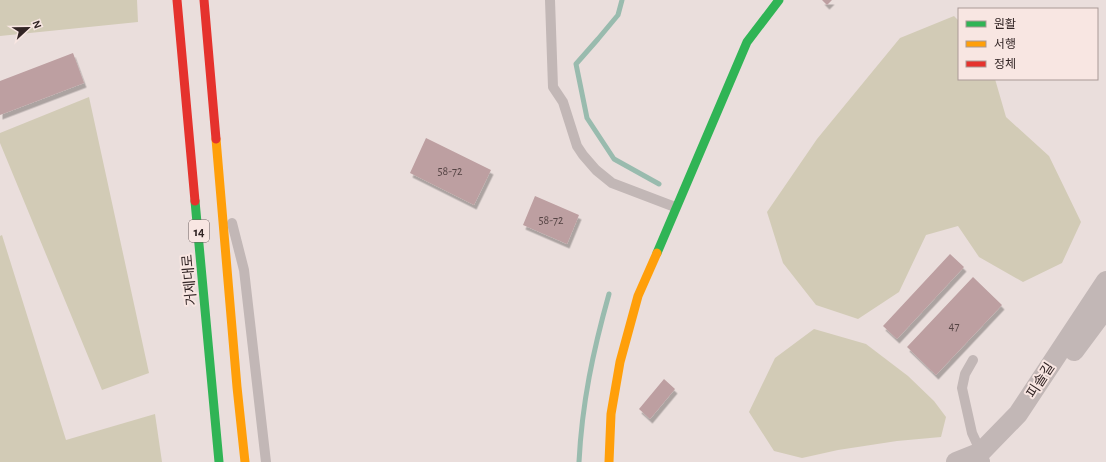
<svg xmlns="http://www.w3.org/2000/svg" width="1106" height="462" viewBox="0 0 1106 462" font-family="'Alegreya Sans','Noto Sans KR',sans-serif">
<defs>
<filter id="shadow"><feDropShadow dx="2.5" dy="4.5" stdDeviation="0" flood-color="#0004"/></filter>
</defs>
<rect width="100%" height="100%" fill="#eadedc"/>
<path fill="#d2cbb6" d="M0 0H137L138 22 0 36Z
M954 16 959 21V79H995L1006 117 1049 156 1081 222 1062 263 1023 282 979 257 958 226 926 235 899 292 858 319 816 305 783 263 767 212 817 139 900 38Z
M89 97 149 373 102 390 0 143V133Z
M2 235 66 440 155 414 162 462H0V236Z
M814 329 866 344 908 376 934 401 946 417 941 437 897 441 838 450 802 458 774 451 749 412 775 358Z"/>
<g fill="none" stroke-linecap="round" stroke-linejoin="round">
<path stroke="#99bbae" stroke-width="5" d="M622 0 618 15 598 39 576 64 587 118 614 159 659 184
M579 462C582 403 593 351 609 294"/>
</g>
<path fill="#bd9fa1" filter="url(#shadow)" d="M822 0H832L827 5Z
M73 53 84 83 0 115V81Z
M426 138 491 170 474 205 410 173Z
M535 196 579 215 567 244 523 225Z
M950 254 964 267 897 339 883 326Z
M973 277 1002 305 936 375 907 347Z
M664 379 675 389 650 419 639 409Z"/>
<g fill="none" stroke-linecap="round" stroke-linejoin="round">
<path stroke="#c2b7b6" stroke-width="10" d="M550 0 553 87 563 102 577 146 583 155 596 170 612 183 675 207
M232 223 244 270 266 462
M973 360 965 374 962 388 972 433 985 461"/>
<path stroke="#c2b7b6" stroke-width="20" d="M1074 351 1106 308
M956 462 981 452 1018 414 1106 281"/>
<path stroke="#30b455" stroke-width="9" d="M195 201 219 462
M657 253 747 42 779 0"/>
<path stroke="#ff9f0a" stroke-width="9" d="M216 139 237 387 245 462
M609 462 611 414 620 362 638 296 657 253"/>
<path stroke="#e5322d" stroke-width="9" d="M177 0 195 201
M204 0 216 139"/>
</g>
<g text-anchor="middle" stroke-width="4" stroke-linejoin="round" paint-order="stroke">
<g font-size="12" fill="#544">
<text x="450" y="175">58-72</text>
<text x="551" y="224">58-72</text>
<text x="954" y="330">47</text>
</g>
<rect fill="#f8e6e2" stroke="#6d5f5e" stroke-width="1" x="189" y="220" width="20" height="22" rx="3"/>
<g font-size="13" font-weight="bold" fill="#322525">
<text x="199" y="236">14</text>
</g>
<g font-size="14" fill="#322525" stroke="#f8e6e2">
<text transform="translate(189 280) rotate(-95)" y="5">거제대로</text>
<text transform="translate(1040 380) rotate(-57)" y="5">피솔길</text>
</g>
</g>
<rect x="958" y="8" width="140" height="72" fill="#f8e6e2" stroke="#a99996"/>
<rect x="966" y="21" width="20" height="6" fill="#30b455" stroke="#a99996"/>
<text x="994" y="28" font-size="12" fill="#322525">원활</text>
<rect x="966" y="41" width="20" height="6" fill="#ff9f0a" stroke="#a99996"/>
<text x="994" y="48" font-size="12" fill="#322525">서행</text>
<rect x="966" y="61" width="20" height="6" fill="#e5322d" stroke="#a99996"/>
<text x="994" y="68" font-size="12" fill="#322525">정체</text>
<g transform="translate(28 28) rotate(68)" stroke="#f8e6e2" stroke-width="3" paint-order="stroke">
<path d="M0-3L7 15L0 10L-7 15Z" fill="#322525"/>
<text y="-6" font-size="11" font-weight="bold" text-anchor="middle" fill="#322525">N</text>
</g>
</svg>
